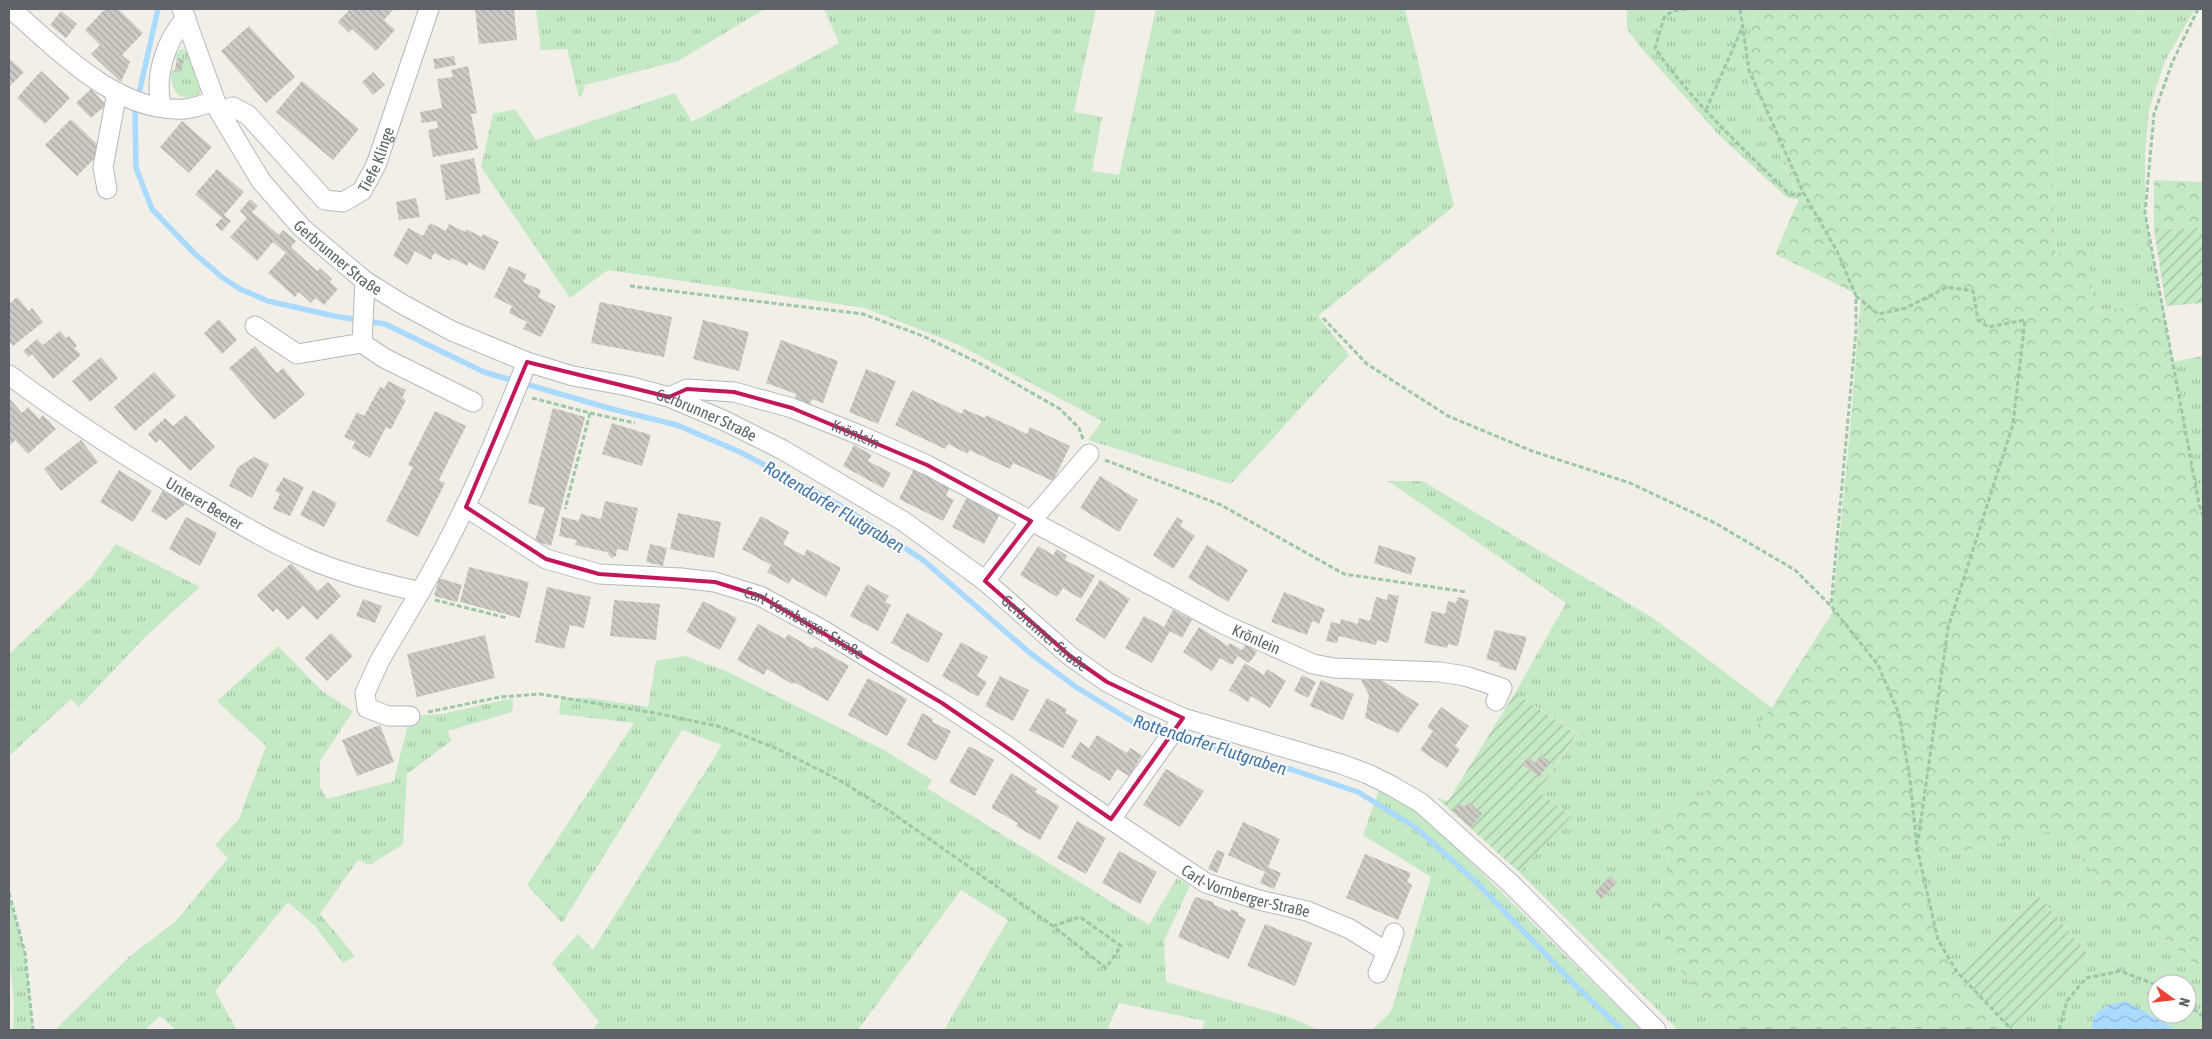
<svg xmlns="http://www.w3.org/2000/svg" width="2212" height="1039" viewBox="0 0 2212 1039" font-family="'Asap Condensed',sans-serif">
<defs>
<pattern id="grass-tufts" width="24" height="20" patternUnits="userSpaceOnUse" patternTransform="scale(1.25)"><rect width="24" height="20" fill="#c5e8c5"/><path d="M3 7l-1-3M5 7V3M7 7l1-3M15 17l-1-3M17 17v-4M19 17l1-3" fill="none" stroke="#a3c0a4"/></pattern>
<pattern id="forest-crowns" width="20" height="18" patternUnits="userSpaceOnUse" patternTransform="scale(1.25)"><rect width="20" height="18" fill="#c5e8c5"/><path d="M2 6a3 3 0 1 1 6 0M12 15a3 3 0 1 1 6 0" fill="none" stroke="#a3c0a4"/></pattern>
<pattern id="garden-furrows" width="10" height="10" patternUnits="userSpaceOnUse" patternTransform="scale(1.25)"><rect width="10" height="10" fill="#c5e8c5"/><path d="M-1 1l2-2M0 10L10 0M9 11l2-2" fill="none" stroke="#a3c0a4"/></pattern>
<pattern id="water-waves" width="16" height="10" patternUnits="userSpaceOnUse" patternTransform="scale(1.25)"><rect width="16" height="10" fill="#aadaff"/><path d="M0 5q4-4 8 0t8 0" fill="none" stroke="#8eb4d2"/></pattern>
<pattern id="building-back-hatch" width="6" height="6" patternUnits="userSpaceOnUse" patternTransform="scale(1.25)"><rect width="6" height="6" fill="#cccac5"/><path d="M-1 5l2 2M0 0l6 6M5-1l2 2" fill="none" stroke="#a9a8a4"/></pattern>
</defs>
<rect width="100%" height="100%" fill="#f1efe8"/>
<path fill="url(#grass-tufts)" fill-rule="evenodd" d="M536 9H765L678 61 585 85 582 96 579 97 567 49 541 50Z
M824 9H1096L1074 112 1102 117 1092 171 1119 175 1156 9H1405L1454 206 1318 316 1349 355 1231 484 1088 440 1102 421 957 344 865 308 608 270 570 298 481 167 493 114 515 109 536 140 675 93 692 122 839 43Z
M1627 9H1755L1745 73 1799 200 1786 197 1719 135 1642 49 1627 29Z
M2049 9H2138V16L2139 9H2195L2165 61 2149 109 2145 153V213L2161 302 2095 312 2088 250 2055 254Z
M181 49 187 51 200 87V93C196 97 194 97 189 97 172 98 173 85 170 71L175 70 177 58 174 56Z
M2203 356V502L2199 504 2173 362Z
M1388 481H1422L1653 618 1772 708 1705 792 1657 821 1671 868 1650 908 1680 970 1723 1030H1678L1519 872 1572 816 1538 792 1578 734 1515 693 1566 603Z
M116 544 200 587 146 636 79 707 71 699 9 756V654L91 578Z
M278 646 322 691 353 711 320 761V787L327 799 394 781 410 716 442 714 513 698 512 712 448 731 451 741 407 774 403 844 370 865 358 860 320 914 355 956 343 963 315 926 288 902 215 991 237 1030H176L160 1016 145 1030H55L129 957 176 921 228 858 215 845 239 819 266 746 217 701Z
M685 656 726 671 884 750 932 780 927 788 1149 925 1177 878 1190 886 1164 941 1166 982 1289 1017 1318 1030H1202L1205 1021 1119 1003 1107 1030H944L1008 920 961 890 858 1030H592L599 1022 552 963 578 934 593 950 722 745 682 730 562 923 527 885 634 723 559 714 561 698H590L648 707 656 661Z
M1381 784 1414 806 1641 1030H1372L1391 1012 1431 877 1363 835Z
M2059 829 2111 895 2203 971V1030H2016L2013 1027 2089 955 2037 894 1957 972 1937 938 1916 862ZM2157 984H2187V1014H2157Z
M9 893 25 955 33 1030H13L14 1004 9 953Z"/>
<path fill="url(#forest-crowns)" d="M1755 9H2049L2055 254 2088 249 2095 312 2162 301 2199 504 2203 515V971L2111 895 2059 829 1916 862 1938 939 1957 973 2012 1030H1723L1680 970 1650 908 1671 868 1657 821 1705 792 1772 707 1832 613 1850 431 1861 296 1775 254 1799 199 1745 73Z
M2154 180 2203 182V228L2154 229Z"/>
<path fill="url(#garden-furrows)" d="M2203 228V303L2166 306 2154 229Z
M1515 693 1577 734 1538 792 1572 816 1519 872 1437 798 1448 801Z
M2037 894 2089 955 2011 1029 1957 972Z"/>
<path fill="url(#water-waves)" d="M2126 1001 2177 1030H2091L2094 1015 2108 1005Z"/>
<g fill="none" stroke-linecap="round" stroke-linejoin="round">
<path stroke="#aadaff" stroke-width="5.5" d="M158 9 135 111 136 168 152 209 194 253 223 278 240 289 268 301 334 316 385 324 484 372 612 409 677 425 740 452 814 491 848 510 923 560 1030 653 1076 687 1138 725 1293 770 1358 792 1415 827 1475 881 1575 985 1622 1030"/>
</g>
<path fill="url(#building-back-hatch)" d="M105 9H118L143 33 122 55 130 62 121 82 91 54 100 45 85 30Z
M350 9H394L384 20 395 30 376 51 352 29 349 33 338 22Z
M475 9H514L517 40 479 44Z
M61 11 77 24 66 38 50 25Z
M249 26 295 77 266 103 221 51Z
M454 56 456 65 435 69 433 59Z
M9 58 24 72 9 87Z
M177 58 184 60 181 72 175 71Z
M468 66 477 113 471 114 478 149 433 157 428 130 438 128 437 121 422 123 420 112 442 108 437 79 453 77 451 70Z
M41 71 70 98 45 124 17 98Z
M373 72 385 85 373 95 362 82Z
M302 81 359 129 333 160 276 112Z
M91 89 106 105 91 118 76 103Z
M71 119 103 150 77 176 45 145Z
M182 121 212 147 189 173 160 147Z
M474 158 481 193 446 200 440 165Z
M217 169 244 192 224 215 231 221 222 231 215 225 222 218 195 194Z
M416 198 420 217 399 220 396 202Z
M250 199 258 206 252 212 279 235 283 230 296 241 291 247 317 271 320 268 332 279 330 282 338 289 324 305 315 298 311 303 299 292 295 297 268 273 286 253 273 242 257 261 230 237 247 218 240 211Z
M430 223 446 231 449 224 465 232 466 229 482 237 483 234 499 242 484 271 469 262 467 266 452 258 450 261 434 253 431 260 415 251 408 265 393 256 408 228 423 236Z
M509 266 527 274 523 282 541 290 538 297 556 306 541 337 523 329 527 322 509 313 512 306 494 297Z
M17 297 29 311 32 308 43 322 13 346 9 341V304Z
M600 302 672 317 664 357 591 343Z
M219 319 237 340 222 354 204 333Z
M703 320 749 332 739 371 693 359Z
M60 331 66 338 69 336 77 346 74 348 81 355 53 379 32 354 29 357 23 351 37 339 43 345Z
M781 340 838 361 823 403 812 399 810 405 795 399 796 394 766 383Z
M255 346 277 373 283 368 305 395 274 420 229 368Z
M101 357 118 378 90 402 72 381Z
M866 369 896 381 878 424 849 412Z
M154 372 176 396 135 431 114 407Z
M388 381 406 390 402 398 406 400 391 429 386 427 370 458 352 448 355 442 344 437 357 412 364 416 380 387 384 389Z
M912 390 962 414 964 409 985 418 986 415 1027 434 1030 427 1070 446 1053 481 1013 463 1010 469 969 450 968 454 948 444 945 449 895 425Z
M9 398 22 413 28 407 39 419 43 415 56 429 28 454 15 440 10 445 9 444Z
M553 408 585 417 551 546 535 541 545 508 528 503Z
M435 411 466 426 439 480 445 483 418 537 386 521 413 467 408 465Z
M186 415 215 447 190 471 160 439 156 443 148 434 165 418 173 426Z
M612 423 651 435 642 466 602 454Z
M81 440 98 462 61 491 44 469Z
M854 445 872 455 868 461 891 473 883 488 843 466Z
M254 457 269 464 252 498 229 486 238 467Z
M914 469 950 487 946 496 954 500 943 521 899 499Z
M119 470 152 491 133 522 100 502Z
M1100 476 1138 500 1119 532 1080 508Z
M284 477 304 487 290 516 273 509 280 494 275 491Z
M163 490 187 503 166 520 151 511Z
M313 490 337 503 324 527 300 515Z
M967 497 1000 514 984 544 952 527Z
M605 501 638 508 628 551 617 549 616 556 611 558 607 552 575 545 577 540 559 536 562 517 579 521 581 514 601 519Z
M678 513 721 522 714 558 670 549Z
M761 516 789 532 783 544 804 556 807 549 841 568 826 597 792 578 789 584 767 572 771 565 742 549Z
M186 517 217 533 200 566 169 549Z
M1177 517 1183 521 1180 526 1195 536 1173 569 1153 555Z
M650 544 667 548 663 566 646 562Z
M1207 545 1248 570 1228 602 1188 578Z
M1379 545 1416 557 1411 575 1374 563Z
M1038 546 1053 555 1057 549 1067 556 1065 560 1095 576 1081 599 1063 588 1057 597 1020 575Z
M291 563 318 591 328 582 341 596 317 620 303 606 288 620 277 608 273 612 257 595Z
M469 567 529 582 520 618 460 602Z
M439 578 462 585 457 602 434 596Z
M1100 580 1130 599 1105 639 1075 620Z
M867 584 889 596 885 602 891 605 878 631 850 616Z
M547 587 591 597 584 628 570 625 564 649 535 642Z
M1284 592 1325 609 1319 624 1312 621 1307 635 1271 622Z
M1388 594 1399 596 1388 643 1377 640 1376 645 1339 636 1337 643 1326 641 1331 622 1340 624 1341 619 1358 624 1359 618 1370 621 1376 597 1387 600Z
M1458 597 1469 600 1458 646 1448 644 1447 648 1424 643 1432 611 1445 614 1448 601 1456 603Z
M363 599 382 606 375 623 356 616Z
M614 600 660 604 656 640 610 636Z
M703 601 737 618 720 650 686 632Z
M1173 610 1192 620 1182 638 1170 631 1152 663 1125 648 1144 616 1164 627Z
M907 613 943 634 928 663 891 643Z
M758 624 785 639 788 634 813 649 815 646 849 666 828 701 794 682 792 684 767 669 764 675 737 660Z
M1199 627 1228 646 1230 643 1242 650 1246 644 1257 652 1249 663 1238 656 1232 665 1220 658 1212 671 1183 652Z
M1495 630 1527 637 1516 671 1499 666 1500 663 1486 659Z
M331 633 353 656 327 681 305 658Z
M485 635 495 678 417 697 407 654Z
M961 642 988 657 977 676 987 682 978 697 942 676Z
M1245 663 1264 675 1267 669 1286 681 1270 708 1251 696 1248 702 1229 690Z
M1302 675 1316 682 1308 698 1294 691Z
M1000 676 1029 690 1013 721 985 706Z
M868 678 907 699 887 736 848 715Z
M1380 679 1419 704 1398 733 1365 718 1369 695 1361 680Z
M1321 680 1354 694 1343 720 1310 706Z
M1047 698 1067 709 1065 713 1078 720 1063 748 1029 730Z
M1441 707 1469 726 1455 746 1460 749 1447 768 1420 750 1433 731 1427 727Z
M922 713 933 719 932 722 951 731 936 761 907 745Z
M380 725 394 762 357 776 342 740Z
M1097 735 1127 753 1130 748 1142 755 1129 776 1117 769 1110 781 1071 757 1080 742 1089 748Z
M969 746 994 760 975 796 949 782Z
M1541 755 1550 762 1539 777 1522 764 1528 757 1535 763Z
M1166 769 1204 791 1180 827 1143 805Z
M1011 773 1037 789 1035 792 1059 806 1040 840 1016 826 1018 823 991 808Z
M1469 802 1482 814 1471 827 1452 811 1460 803 1464 807Z
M1077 821 1106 838 1086 874 1057 858Z
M1243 822 1280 839 1268 867 1281 873 1274 889 1260 883 1265 872 1228 855Z
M1217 850 1225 853 1217 873 1208 869Z
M1119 851 1157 872 1140 904 1102 883Z
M1365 854 1411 873 1407 882 1412 885 1398 920 1346 898Z
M1610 876 1617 883 1601 899 1595 892Z
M1195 897 1214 902 1213 904 1230 912 1231 909 1239 913 1238 915 1246 919 1229 959 1178 937Z
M1265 924 1312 943 1295 986 1247 966Z"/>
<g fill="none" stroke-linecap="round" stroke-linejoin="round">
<defs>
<g id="minor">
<path d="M11 9C59 50 116 113 185 109 195 108 205 104 215 101"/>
<path id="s1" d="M182 9 219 111 261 181 302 228 365 281 402 304 452 331 527 362 573 376 628 386 669 397 723 420 783 450 903 521 985 581 1070 656 1107 682 1140 699 1183 718 1341 764 1368 774 1392 786 1421 803 1509 882 1656 1030"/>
<path d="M162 107C153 78 166 40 186 18"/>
<path id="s2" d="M219 111 233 107 248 115 325 200 343 202 362 191 376 165 429 9"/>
<path d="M107 189 103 167 117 92"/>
<path d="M255 326 297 354 362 343 365 281"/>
<path d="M362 343 384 358 473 402"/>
<path id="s3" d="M9 375C71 421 136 463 203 502 234 521 266 540 300 555 338 573 379 582 420 592 463 519 495 442 527 362"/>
<path id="s4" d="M669 397 687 389 734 392 792 408 862 436 927 465 1223 624 1313 664 1334 668 1440 672 1465 676 1502 688 1496 701"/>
<path id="s5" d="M466 507 546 559 599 574 681 578 715 582 760 596 821 629 942 703 1006 745 1063 787 1159 852 1206 883 1259 900 1307 911 1350 929 1387 952 1394 933"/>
<path d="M985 581 1031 521 1089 454"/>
<path d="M410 716H388L367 708 365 693 380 660 420 592"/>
<path d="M1111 819 1183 718"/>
<path d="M1378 973 1387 952"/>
</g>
</defs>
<use href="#minor" stroke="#b5b8bc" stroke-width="21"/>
<path stroke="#9cc7a9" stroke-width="3" stroke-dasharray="5 2.5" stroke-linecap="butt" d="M1686 9 1672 11 1664 18 1655 48C1692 102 1742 147 1788 193L1797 196 1803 192
M1740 9 1749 70 1803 192 1838 253 1856 296V331L1831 606
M2198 9 2172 63 2154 114 2145 213 2199 504 2203 515
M1706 110 1742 28
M630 286 863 314 923 336 983 365 1060 409 1079 428 1083 439
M1856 296 1878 314 1906 308 1947 287 1973 291 1978 320 1988 327 2025 320 2013 424 1948 628 1918 841
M1323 318 1367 364 1448 416 1532 451 1630 483 1715 523 1795 570 1831 606 1878 665 1899 714 1910 780 1917 848 1938 940 1957 972 2012 1030
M532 398 590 413 565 509
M590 413 635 423
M1105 460 1221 505 1344 574 1467 592
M435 600 507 618
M428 712 500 697 540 694 655 713 722 727 780 750 839 780 891 812 1053 926 1106 968 1121 946 1080 917 1053 926
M9 893 25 953 33 1030
M2187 1005 2203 1016
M2059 1030 2067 1001 2086 978 2120 971 2157 985"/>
<use href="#minor" stroke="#fff" stroke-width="19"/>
</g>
<path fill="none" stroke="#c2185b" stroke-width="4" stroke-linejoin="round" d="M527 362 669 397 687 389 734 392 792 408 927 465 1031 521 985 581 1070 656 1107 682 1183 718 1111 819 942 703 760 596 715 582 599 574 546 559 466 507Z"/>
<g text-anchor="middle" stroke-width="4" stroke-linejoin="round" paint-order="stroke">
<g font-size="16" fill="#5f6368" stroke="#fff">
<text dy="6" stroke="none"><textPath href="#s2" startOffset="221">Tiefe Klinge</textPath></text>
<text dy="6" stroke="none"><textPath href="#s1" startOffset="299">Gerbrunner Straße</textPath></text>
<text dy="6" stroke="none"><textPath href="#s1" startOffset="704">Gerbrunner Straße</textPath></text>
<text dy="6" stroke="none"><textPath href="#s4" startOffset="196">Krönlein</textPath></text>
<text dy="6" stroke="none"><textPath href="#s3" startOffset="234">Unterer Beerer</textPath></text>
<text dy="6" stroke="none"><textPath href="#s5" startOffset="365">Carl-Vornberger-Straße</textPath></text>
<text dy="6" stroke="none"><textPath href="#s1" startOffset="1109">Gerbrunner Straße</textPath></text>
<text dy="6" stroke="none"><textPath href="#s4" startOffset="646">Krönlein</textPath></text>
<text dy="6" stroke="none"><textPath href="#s5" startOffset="885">Carl-Vornberger-Straße</textPath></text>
</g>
<g font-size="18" font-style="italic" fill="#4174aa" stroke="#fff">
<text transform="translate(834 507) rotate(31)" y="6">Rottendorfer Flutgraben</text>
<text transform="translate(1210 745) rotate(18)" y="6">Rottendorfer Flutgraben</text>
</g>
</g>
<rect width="2212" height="1039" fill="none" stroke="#5f6368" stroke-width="20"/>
<g transform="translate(2172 999) rotate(105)"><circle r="24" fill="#ffffff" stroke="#bfc1c3"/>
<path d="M0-4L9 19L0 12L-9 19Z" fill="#ea4335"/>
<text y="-8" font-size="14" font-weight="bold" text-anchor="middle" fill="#5f6368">N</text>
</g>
</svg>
